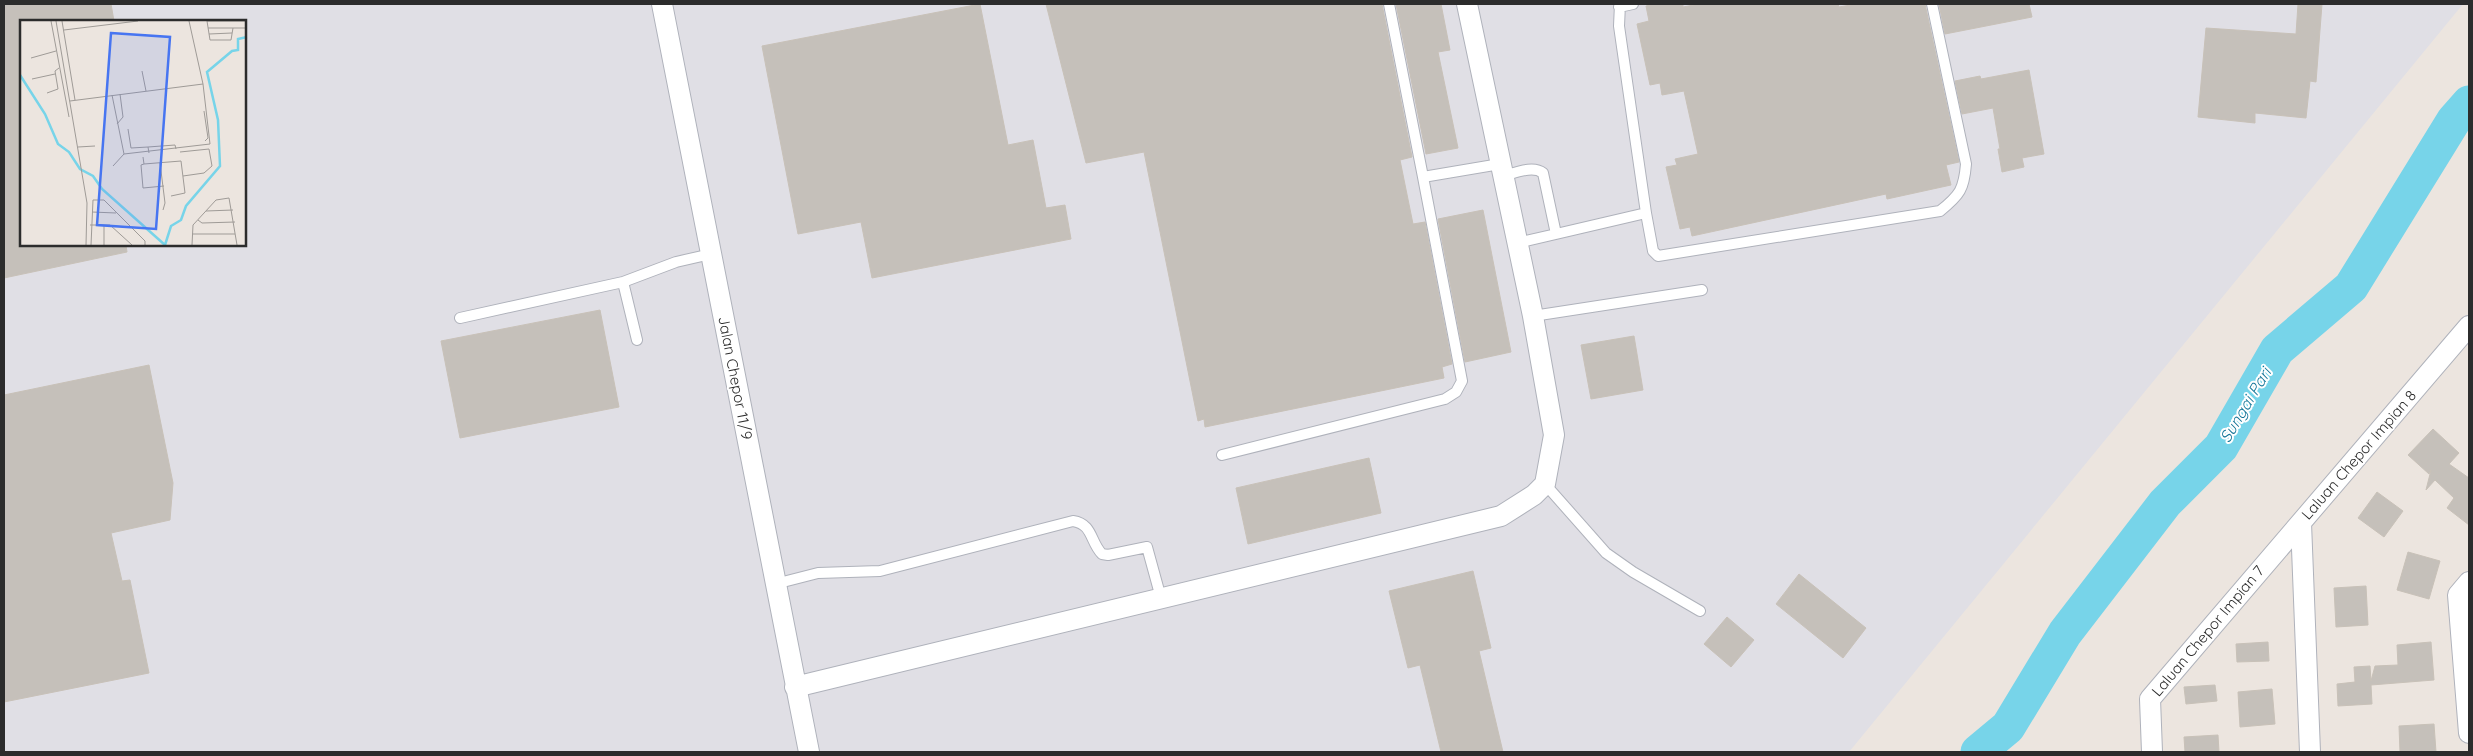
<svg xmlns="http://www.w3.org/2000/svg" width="2473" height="756" viewBox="0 0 2473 756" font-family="Quicksand,sans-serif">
<rect width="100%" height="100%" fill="#ece5df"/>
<path fill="#e0dfe5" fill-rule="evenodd" d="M4 4H2463L1849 752H4ZM21 21H245V245H21Z"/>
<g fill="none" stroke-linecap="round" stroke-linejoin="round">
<path stroke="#77d4e9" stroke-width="35" d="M1978 752 2008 727 2065 633 2165 503 2221 447 2277 350 2351 287 2454 120 2469 103"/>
</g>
<path fill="#c5c0ba" stroke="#c8c1b8" d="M4 4H111L114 21H21V245H126L127 252 4 278Z
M980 4 1008 145 1033 140 1046 208 1065 205 1071 239 872 278 861 222 798 234 762 46Z
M1046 4H1382L1412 157 1400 160 1413 224 1425 222 1452 364 1442 367 1444 378 1205 427 1204 419 1198 421 1144 152 1086 163Z
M1396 4H1441L1450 50 1438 52 1458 148 1426 154Z
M1654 4H1683V7L1699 4H1838L1839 7 1856 4H1925L1959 162 1946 165 1951 185 1887 199 1886 194 1692 236 1690 227 1680 229 1666 167 1677 165 1675 159 1698 154 1684 91 1662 95 1660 83 1650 85 1637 24 1649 21 1646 6Z
M1939 4H2029L2032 17 1945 34Z
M2298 4H2322L2316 82 2310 81 2306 118 2255 113V123L2198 117 2206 28 2296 34Z
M2029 70 2044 154 2022 158 2024 167 2002 172 1998 149H2000L1993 108 1962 114 1955 81 1980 76 1981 79Z
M1483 210 1511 352 1465 362 1438 219Z
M600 310 619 407 460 438 441 341Z
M1634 336 1643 390 1591 399 1581 345Z
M149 365 173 483 170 520 111 533 122 581 130 580 149 673 4 702V395Z
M2433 429 2459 453 2449 464 2469 478V525L2447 508 2454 498 2435 480 2426 490 2431 470 2429 474 2408 455Z
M1369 458 1381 513 1248 544 1236 488Z
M2377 492 2403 511 2384 537 2358 518Z
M2408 552 2440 561 2429 599 2397 590Z
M1473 571 1491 648 1479 651 1503 752H1441L1420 665 1408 668 1389 591Z
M1799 574 1866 628 1843 658 1776 604Z
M2366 586 2368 625 2336 627 2334 588Z
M1727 617 1754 640 1731 667 1704 644Z
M2268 642 2269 661 2237 662 2236 644Z
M2431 642 2434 680 2371 685 2372 704 2338 706 2337 684 2355 682 2354 667 2370 666 2371 681 2375 666 2398 665 2397 645Z
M2215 685 2217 701 2186 704 2184 687Z
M2272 689 2275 724 2240 727 2238 692Z
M2434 724 2436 752H2400L2399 726Z
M2218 735 2219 752H2185L2184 737Z"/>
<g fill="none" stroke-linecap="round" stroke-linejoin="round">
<defs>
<path id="lane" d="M1389 4 1423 177 1500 164
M1619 7 1633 4
M1503 176C1515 173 1533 165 1543 173L1556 234 1517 243
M1646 213 1653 251 1658 256 1940 211C1960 195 1964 189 1966 164L1932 4
M1556 234 1646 213 1619 26 1620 4
M623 282 637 340
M1533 316 1702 290
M460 318 623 282 676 262 711 254
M1222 455 1445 399 1456 392 1462 381 1423 177
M1545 484 1606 553 1633 572 1700 611
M775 584 818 573 880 571 1073 521C1093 524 1090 542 1102 554L1108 555 1147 547 1161 598"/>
<path id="street" d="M662 4 809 752
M2301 523 2310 752
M2469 582 2458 595 2469 733
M795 687 1501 516 1534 495 1545 484 1554 435 1533 316 1467 4
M2152 752 2150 699 2469 326"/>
</defs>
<use href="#lane" stroke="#afb2bb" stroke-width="12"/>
<use href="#street" stroke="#afb2bb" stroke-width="22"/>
<use href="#lane" stroke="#fff" stroke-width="10"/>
<use href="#street" stroke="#fff" stroke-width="20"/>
</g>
<g text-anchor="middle" stroke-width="4" stroke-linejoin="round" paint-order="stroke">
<g font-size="15" fill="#2c2c2c" stroke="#fff">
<text transform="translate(735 378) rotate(79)" y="5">Jalan Chepor 11/9</text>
<text transform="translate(2359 455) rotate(-49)" y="5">Laluan Chepor Impian 8</text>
<text transform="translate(2208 631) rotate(-50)" y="5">Laluan Chepor Impian 7</text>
</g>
<g font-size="16" font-style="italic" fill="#147597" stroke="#fff">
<text transform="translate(2245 405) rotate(-59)" y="6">Sungai Pari</text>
</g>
</g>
<g transform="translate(20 20)">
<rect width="226" height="226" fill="#ece5df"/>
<path fill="none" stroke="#77d4e9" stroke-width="2.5" d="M0 55 25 94 38 124 49 132 60 149 73 156 82 169 145 225M145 225 151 206 161 200 166 186 200 146 198 100 187 52 212 31 218 30V19L227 17"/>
<path fill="none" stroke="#9f9b97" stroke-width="1" d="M31 1 49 97M36 1 67 183 66 225M42 1 55 80M187 1 190 20H211L213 8M187 1H227M188 8H227M44 10 118 1M189 14 212 13M11 38 36 31M122 51 126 71M12 59 35 54M27 73 38 69 35 51 39 48M92 75 104 134 190 124 183 64 169 1M50 81 183 64M184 91 188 118 185 121M97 104 103 97 100 74M108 109 111 128 128 127M58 127 75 126M160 132 189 129 192 146 184 153 163 156M129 133 128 127 155 125 156 129M123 137 124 144 161 141 165 173 151 176M140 143 145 183 143 190M124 144 121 145 123 168 144 166M93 146 104 134M186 191 213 190M72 192 96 193M178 200 182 203 215 202M70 205H90L112 225M172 214H215M71 225 73 180H84L125 221V225M84 225V205M172 225 173 205 196 180 209 178 217 225"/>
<path fill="#4775f1" fill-opacity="0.15" stroke="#4775f1" stroke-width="2.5" d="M91 13 150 17 136 209 77 205Z"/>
<rect width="226" height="226" fill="none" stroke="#2c2c2c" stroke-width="2.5"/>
</g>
<rect width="2473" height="756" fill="none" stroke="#2c2c2c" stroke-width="10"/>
</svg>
